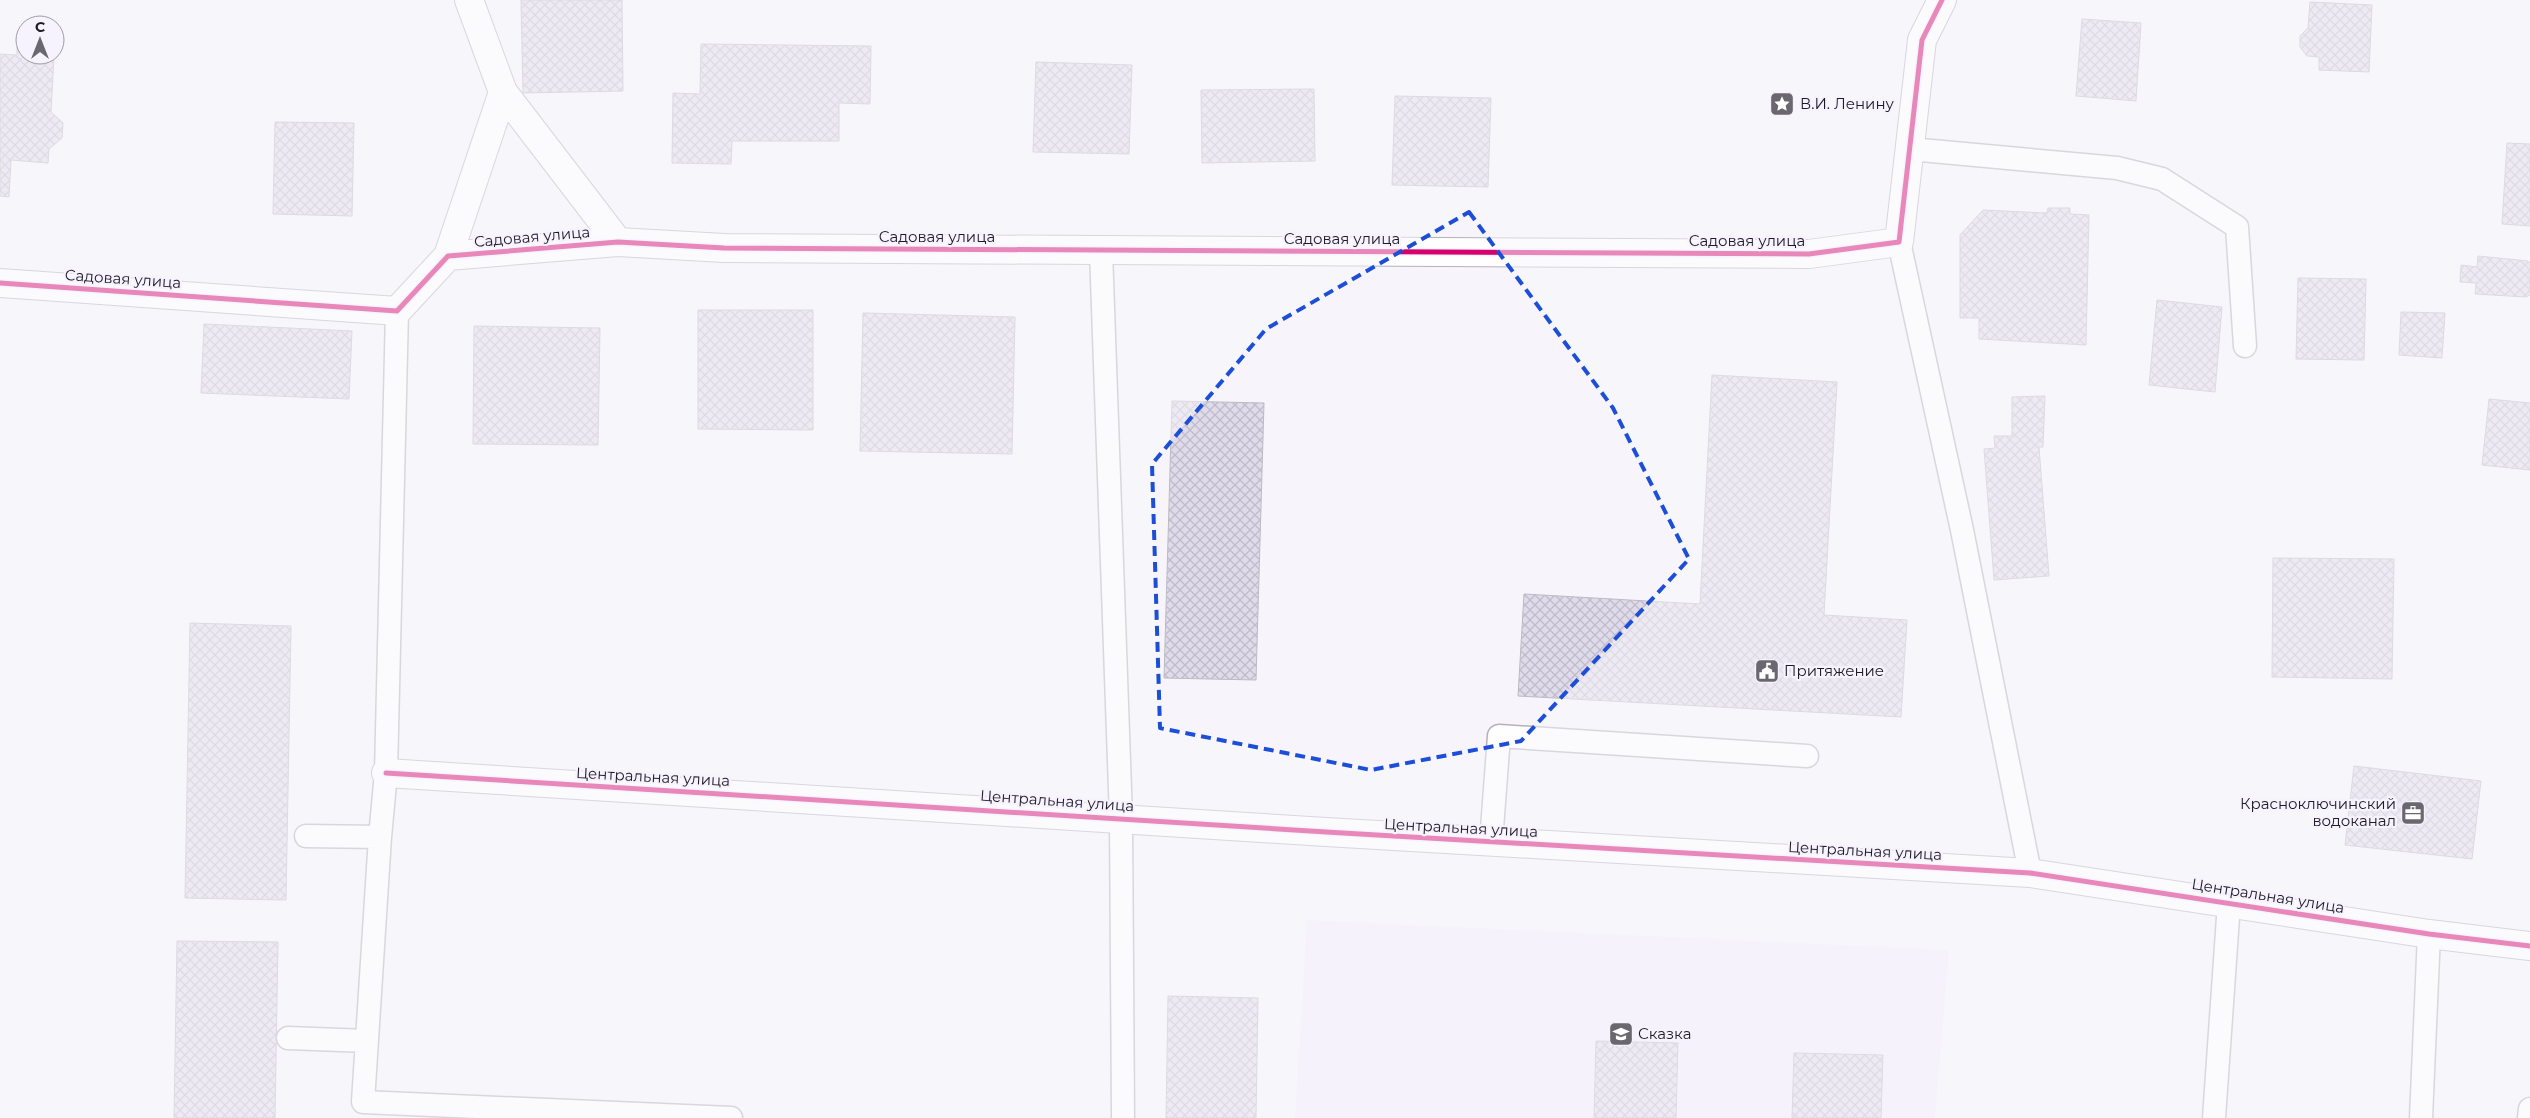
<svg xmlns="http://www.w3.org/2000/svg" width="2530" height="1118" viewBox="0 0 2530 1118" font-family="Montserrat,sans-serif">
<defs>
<pattern id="building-cross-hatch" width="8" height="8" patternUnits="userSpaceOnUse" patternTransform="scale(1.25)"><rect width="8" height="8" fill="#e0dbea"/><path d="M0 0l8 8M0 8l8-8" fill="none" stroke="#c0bbc9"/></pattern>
</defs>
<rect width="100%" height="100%" fill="#f7f5fb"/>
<path fill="#f3eefd" d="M1307 920 1949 950 1935 1118H1295Z"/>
<path fill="url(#building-cross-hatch)" stroke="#bcbac1" d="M521 0H622L623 91 523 93Z
M2310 2 2372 5 2369 72 2319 70V57L2307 56 2300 47V36L2308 28Z
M2082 19 2141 23 2136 101 2076 96Z
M701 44 871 46 870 104 839 103V141H732L731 164 672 163 673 93 700 94Z
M17 47 25 48V55L54 57 51 112 63 123 62 138 49 149 48 163 11 160 9 197 0 196V54L17 55Z
M1036 62 1132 65 1129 154 1033 152Z
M1314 89 1315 161 1202 163 1201 90Z
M1395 96 1491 98 1488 187 1392 185Z
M275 122 354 123 352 216 273 214Z
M2507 143 2530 144V226L2502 224Z
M2048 208H2070V214L2089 215 2086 345 1979 339V318H1960V235L1983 210 2047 213Z
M2478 256 2528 261 2530 263V295L2526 297 2475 294 2476 283 2460 282 2461 265 2477 267Z
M2298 278 2366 279 2364 360 2296 359Z
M2157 300 2222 307 2215 392 2149 385Z
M698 310H813V430L698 429Z
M2401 312 2445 313 2442 358 2399 355Z
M863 313 1015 317 1012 454 860 451Z
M204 324 352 331 349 399 201 393Z
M474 326 600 328 598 445 473 444Z
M1712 375 1837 382 1824 615 1907 620 1901 717 1518 696 1524 594 1700 604Z
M2045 396 2043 447H2039L2049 576 1994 580 1984 449 1995 448 1994 436H2012V397Z
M2489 399 2530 403V470L2482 465Z
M1172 401 1264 403 1256 680 1164 678Z
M2273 558 2394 559 2392 679 2272 677Z
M190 623 291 626 286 900 185 898Z
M2354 766 2481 781 2472 859 2345 845Z
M177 941 278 942 275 1118H174Z
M1168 996 1258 998 1256 1118H1166Z
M1596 1041 1678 1043 1676 1118H1594Z
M1794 1053 1883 1055 1881 1118H1792Z"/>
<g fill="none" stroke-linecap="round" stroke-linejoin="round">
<defs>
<path id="lane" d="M1910 149 2117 168 2162 179 2237 227 2245 346
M1899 242 1962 530 2030 873
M1101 251 1121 818 1123 1118
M397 311 386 773 380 837 363 1102 731 1118
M306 836 380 837
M1491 842 1499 736 1807 756
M288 1038 367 1041
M2214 1118 2229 903
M2421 1118 2429 934
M2529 1118 2530 1109"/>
<path id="street" d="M469 0 503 92 618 242
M448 256 503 92
M0 283 397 311 448 256 618 242 724 248 1809 254 1899 242 1922 40 1942 0
M386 773 1326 832 2030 873 2429 934 2530 946"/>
</defs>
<use href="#lane" stroke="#b4b1b9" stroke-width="25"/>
<use href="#street" stroke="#b4b1b9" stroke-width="30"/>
<use href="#lane" stroke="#fefefe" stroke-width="22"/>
<use href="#street" stroke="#fefefe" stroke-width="28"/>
<defs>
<path id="cycleway" d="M0 283 397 311 448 256 618 242 724 248 1809 254 1899 242 1922 40 1942 0
M386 773 1326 832 2030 873 2429 934 2530 946"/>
</defs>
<use href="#cycleway" stroke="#f6f2fe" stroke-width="8"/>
<use href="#cycleway" stroke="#d6006c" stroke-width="5"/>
</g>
<path d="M0 0H2530V1118H0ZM1469 212 1613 408 1689 559 1521 741 1371 770 1160 728 1152 464 1266 329Z" fill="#f7f5fb" fill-opacity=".55" fill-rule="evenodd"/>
<path fill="none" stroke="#1d4ed8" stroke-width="4" stroke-dasharray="10 6" stroke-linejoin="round" d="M1469 212 1613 408 1689 559 1521 741 1371 770 1160 728 1152 464 1266 329Z"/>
<defs>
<symbol id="sight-square" viewBox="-11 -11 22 22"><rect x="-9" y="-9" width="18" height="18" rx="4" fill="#6a676f" stroke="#f6f2fe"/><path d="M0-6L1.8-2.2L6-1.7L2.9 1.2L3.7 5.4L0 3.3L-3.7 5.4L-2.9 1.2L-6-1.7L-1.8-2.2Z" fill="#fff"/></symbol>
<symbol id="civic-square" viewBox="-11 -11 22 22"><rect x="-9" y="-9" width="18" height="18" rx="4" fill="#6a676f" stroke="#f6f2fe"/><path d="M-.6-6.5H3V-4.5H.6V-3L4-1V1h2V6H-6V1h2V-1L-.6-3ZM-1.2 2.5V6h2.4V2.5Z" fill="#fff"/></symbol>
<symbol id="office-square" viewBox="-11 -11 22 22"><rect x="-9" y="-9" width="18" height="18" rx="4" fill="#6a676f" stroke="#f6f2fe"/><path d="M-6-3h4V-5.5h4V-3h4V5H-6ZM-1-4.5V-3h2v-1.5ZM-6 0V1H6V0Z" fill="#fff"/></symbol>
<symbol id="school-square" viewBox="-11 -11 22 22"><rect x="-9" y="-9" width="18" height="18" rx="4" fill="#6a676f" stroke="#f6f2fe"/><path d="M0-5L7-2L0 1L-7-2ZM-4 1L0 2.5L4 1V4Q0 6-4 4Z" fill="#fff"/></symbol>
</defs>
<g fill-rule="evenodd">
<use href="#sight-square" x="1768" y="90" width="28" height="28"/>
<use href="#civic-square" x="1753" y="657" width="28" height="28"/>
<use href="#office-square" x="2399" y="799" width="28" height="28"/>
<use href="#school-square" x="1607" y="1020" width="28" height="28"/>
</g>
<g text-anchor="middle" stroke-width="4.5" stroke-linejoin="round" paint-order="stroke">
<g font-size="15" fill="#1e1a24" stroke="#f6f2fe" text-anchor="start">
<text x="1800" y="109">В.И. Ленину</text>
<text x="1784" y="676">Притяжение</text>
<text x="2396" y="809" text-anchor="end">Красноключинский<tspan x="2396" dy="17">водоканал</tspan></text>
<text x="1638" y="1039">Сказка</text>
</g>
<g font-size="15" fill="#1e1a24" stroke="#f6f2fe">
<text transform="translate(532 237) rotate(-5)" y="5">Садовая улица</text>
<text x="937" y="242">Садовая улица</text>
<text x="1342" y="244">Садовая улица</text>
<text x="1747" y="246">Садовая улица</text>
<text transform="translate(123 279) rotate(4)" y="5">Садовая улица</text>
<text transform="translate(653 777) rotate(3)" y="5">Центральная улица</text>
<text transform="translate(1057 801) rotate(4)" y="5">Центральная улица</text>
<text transform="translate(1461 828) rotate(3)" y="5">Центральная улица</text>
<text transform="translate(1865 851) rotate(3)" y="5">Центральная улица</text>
<text transform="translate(2268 896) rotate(9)" y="5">Центральная улица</text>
</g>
</g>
<g transform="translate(40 40)"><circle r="24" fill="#f6f2fe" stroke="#a09ca7"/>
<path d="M0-4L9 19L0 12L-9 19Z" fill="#6a676f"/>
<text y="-8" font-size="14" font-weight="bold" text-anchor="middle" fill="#1e1a24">С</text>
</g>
</svg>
